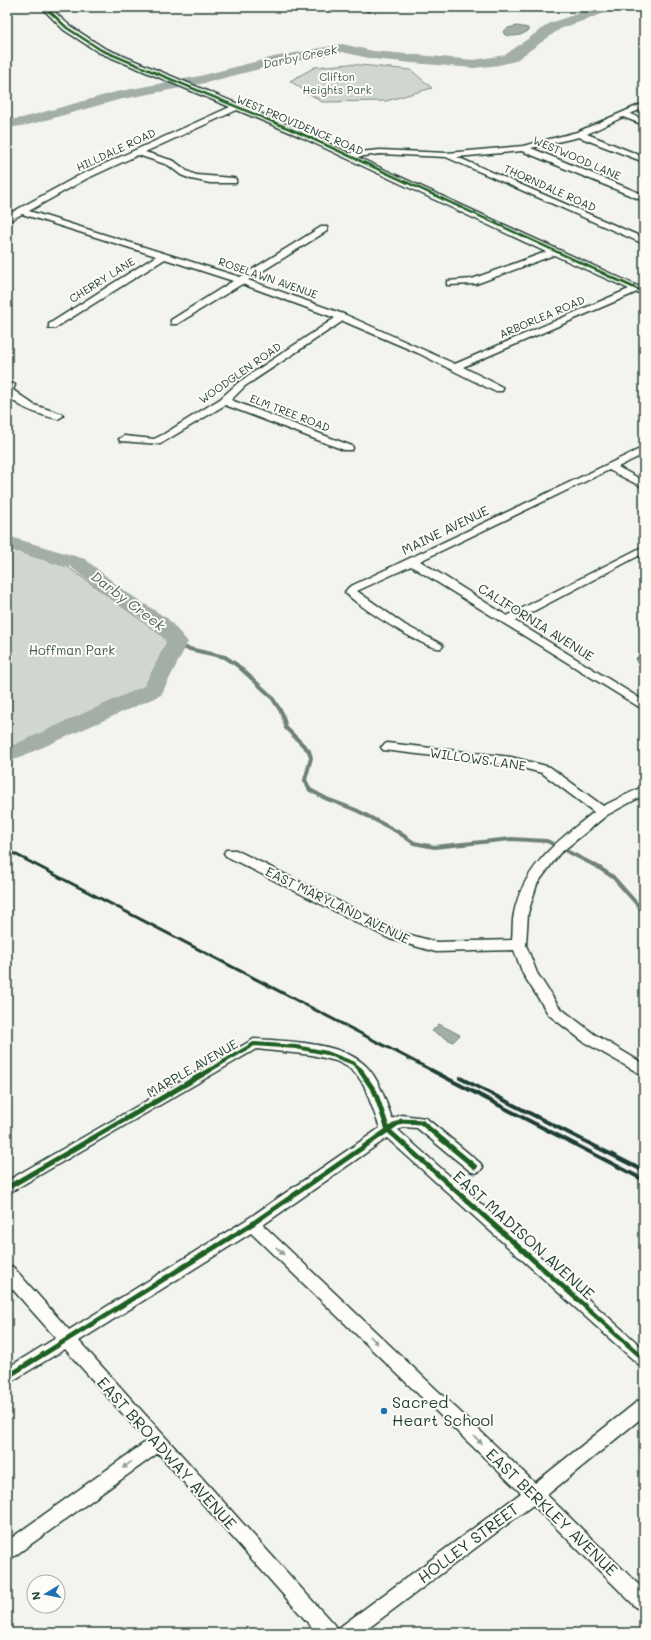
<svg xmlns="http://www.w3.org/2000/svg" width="651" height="1640" viewBox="0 0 651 1640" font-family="Mali,sans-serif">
<rect width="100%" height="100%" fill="#f4f4ef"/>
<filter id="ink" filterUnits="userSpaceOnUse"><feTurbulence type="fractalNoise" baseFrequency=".025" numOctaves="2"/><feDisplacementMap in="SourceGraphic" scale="8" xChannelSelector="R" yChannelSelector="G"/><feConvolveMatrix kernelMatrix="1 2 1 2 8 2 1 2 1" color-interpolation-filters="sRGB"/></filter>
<g filter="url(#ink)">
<path fill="#d1d6d1" stroke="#788a82" d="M350 64 411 70 432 88 386 101 322 102 290 81 315 67Z
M7 548 68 567 168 640 144 689 7 751Z"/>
<path fill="#a3aea7" stroke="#6e8179" d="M517 26 528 28V31C520 36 515 37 505 35L503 32 508 28Z
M439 1024 460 1035 453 1042 432 1031Z"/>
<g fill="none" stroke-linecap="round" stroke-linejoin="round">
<path stroke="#6e8179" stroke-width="4" d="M176 646 225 657 237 665 271 696 282 713 286 728 309 751 311 758 305 780 310 790 327 799 356 810 398 832 414 843 434 847 511 839 547 841 598 867 613 877 644 912"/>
<path fill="#a3aea7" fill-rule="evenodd" d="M597 7H615L613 10 560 29 515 61 499 65 474 68 412 63 373 59 342 52 275 65 201 84 118 100 28 125 7 128V120L22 118 116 92 200 76 274 57 342 44 373 51 474 60 505 55 550 23Z
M7 536 85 559 123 590 168 619 188 642 161 695 7 763V748L144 686 167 643 154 627 109 598 71 567 7 548Z"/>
<defs>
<path id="minor" d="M41 7H49L70 26 104 48 305 132 349 153 380 150 447 153 523 146 577 132 644 103V108L630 114 644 120V125L623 117 587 134 644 157V162L579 137 531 148 644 195V201L522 151 457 157 644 238V244L446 157 380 154 357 157 644 289V295L637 292 463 367 502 387 503 389 502 391H494L418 353 343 321 245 386 231 400 352 446 353 448 352 450H344L225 405 160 444 120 441 119 439 124 436 154 439 164 434 220 399 239 382 335 318 242 284 177 324H171V320L233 281 165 259 55 328H49V324L156 256 22 214 7 222V215L80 175 230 107 98 52 64 30ZM237 110 299 136 546 252 472 279 447 281V285L476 284 554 255 629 289 455 364 346 315 248 280 327 231V227H321L240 277 29 211 86 179 138 155 168 165 181 175 191 179 210 183H236V179L233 178 196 175 187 171 174 161 145 152Z
M361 7H370L372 9 368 11Z
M7 380 15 385 13 390 34 405 62 414 63 416 58 419C40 415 20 409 7 395Z
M644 447V454L618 467 644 481V488L609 470 420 561 507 616 644 546V553L515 621 644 701V710L411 566 357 591 405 625 441 644 443 646 441 648C429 652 354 604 345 592L349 587Z
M644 655V663H639L637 660 640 656Z
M387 743 511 757 550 767 603 806 644 786V795L607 815 559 854 537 884 528 913 526 945 537 973 559 1007 594 1034 644 1064V1076L584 1042 549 1015 523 974 514 950 436 952 390 939 226 856 224 853 226 850H236L400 932 436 942 512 940C513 931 512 922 514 913 524 865 559 840 594 812L542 773 511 765 383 750 381 747Z
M254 1039C287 1041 343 1042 367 1067 380 1081 386 1102 392 1119L401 1115 426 1118 480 1163 483 1167 480 1171 475 1173 470 1171 417 1128 404 1127 398 1130 644 1349V1366L638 1364 387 1138 263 1225 535 1483 638 1401 644 1399V1416L547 1495 644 1590V1611L637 1608 533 1505 362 1633H317L158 1453 13 1557 7 1559V1541L147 1441 65 1349 7 1384V1368L56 1338 7 1283V1265L13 1267 69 1330 246 1220 380 1128 364 1085 357 1075 348 1067 336 1061 312 1055 256 1049 7 1194V1181ZM251 1233 521 1493 340 1627 338 1632 336 1627 79 1341Z"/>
</defs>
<use href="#minor" stroke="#1f3d34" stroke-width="3"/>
<use href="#minor" fill="#fdfcf7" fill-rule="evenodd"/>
<path stroke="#1f3d34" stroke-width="3" d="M7 850 433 1071"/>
<path stroke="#1f3d34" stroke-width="4" d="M431 1070 644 1180
M460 1078 644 1171"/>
<defs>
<path id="cycleway-far3" d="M45 7 67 28 101 50 302 134 605 274"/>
<path id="cycleway-far2" d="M602 273 644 292"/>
<path id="cycleway-far1" d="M208 1071 254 1044 296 1047 327 1053 353 1063 362 1071"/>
<path id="cycleway" d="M360 1070 375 1092 388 1130 644 1359
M7 1188 210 1070
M7 1377 252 1224 401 1121 421 1122 475 1167"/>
</defs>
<use href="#cycleway-far3" stroke="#fdfcf7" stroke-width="4"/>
<use href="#cycleway-far2" stroke="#fdfcf7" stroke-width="5"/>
<use href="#cycleway-far1" stroke="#fdfcf7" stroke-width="6"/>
<use href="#cycleway" stroke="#fdfcf7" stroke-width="8"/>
<use href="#cycleway-far3" stroke="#1b5e20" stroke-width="2.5"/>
<use href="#cycleway-far2" stroke="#1b5e20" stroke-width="3"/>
<use href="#cycleway-far1" stroke="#1b5e20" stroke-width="4"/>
<use href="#cycleway" stroke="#1b5e20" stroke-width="5"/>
</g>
<defs><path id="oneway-solid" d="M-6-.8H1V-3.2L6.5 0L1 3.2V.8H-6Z"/></defs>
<g fill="#8e9c96">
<use href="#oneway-solid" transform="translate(280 1251) rotate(44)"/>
<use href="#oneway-solid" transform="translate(374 1340) rotate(44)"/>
<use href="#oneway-solid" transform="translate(478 1440) rotate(44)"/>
<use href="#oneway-solid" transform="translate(127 1465) rotate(144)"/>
</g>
</g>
<circle fill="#1f6fb2" stroke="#fdfcf7" stroke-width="1.5" cx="384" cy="1411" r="4"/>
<g text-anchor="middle" stroke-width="4" stroke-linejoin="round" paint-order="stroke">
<g font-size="11" fill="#435c53" stroke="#fdfcf7">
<text x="337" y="81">Clifton<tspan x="337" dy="13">Heights Park</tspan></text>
</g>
<g font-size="11" fill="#1f3d34" stroke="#fdfcf7">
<text transform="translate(300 125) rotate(23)" y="4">WEST PROVIDENCE ROAD</text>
<text transform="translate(116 150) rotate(-25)" y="4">HILLDALE ROAD</text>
<text transform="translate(577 158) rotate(23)" y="4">WESTWOOD LANE</text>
<text transform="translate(550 188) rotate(24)" y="4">THORNDALE ROAD</text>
<text transform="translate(268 278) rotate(19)" y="4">ROSELAWN AVENUE</text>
<text transform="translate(102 280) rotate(-32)" y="4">CHERRY LANE</text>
<text transform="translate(542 317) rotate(-23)" y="4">ARBORLEA ROAD</text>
<text transform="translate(240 373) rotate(-35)" y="4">WOODGLEN ROAD</text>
<text transform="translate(290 413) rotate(21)" y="4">ELM TREE ROAD</text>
</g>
<g font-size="12" font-style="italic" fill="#475f56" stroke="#fdfcf7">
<text transform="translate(300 57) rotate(-12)" y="4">Darby Creek</text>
</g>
<g font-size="13" fill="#1f3d34" stroke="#fdfcf7">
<text transform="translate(445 530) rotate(-26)" y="5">MAINE AVENUE</text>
<text transform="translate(536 622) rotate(32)" y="5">CALIFORNIA AVENUE</text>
<text transform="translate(478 759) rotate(8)" y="5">WILLOWS LANE</text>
<text transform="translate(338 905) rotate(26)" y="5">EAST MARYLAND AVENUE</text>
<text transform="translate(192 1068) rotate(-30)" y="5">MARPLE AVENUE</text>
</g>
<g font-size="13" fill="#435c53" stroke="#fdfcf7">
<text x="72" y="655">Hoffman Park</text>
</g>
<g font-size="14" font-style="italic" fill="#475f56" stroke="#fdfcf7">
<text transform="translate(128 601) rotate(37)" y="5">Darby Creek</text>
</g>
<g font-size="16" fill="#1f3d34" stroke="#fdfcf7">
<text transform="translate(524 1235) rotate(42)" y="6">EAST MADISON AVENUE</text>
<text transform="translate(167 1453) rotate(48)" y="6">EAST BROADWAY AVENUE</text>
<text transform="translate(552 1512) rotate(44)" y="6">EAST BERKLEY AVENUE</text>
<text transform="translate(468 1543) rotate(-37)" y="6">HOLLEY STREET</text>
</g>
<g font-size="16" fill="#1f3d34" stroke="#fdfcf7" text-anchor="start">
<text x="392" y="1408">Sacred<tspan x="392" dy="18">Heart School</tspan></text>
</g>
</g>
<rect width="651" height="1640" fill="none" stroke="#fdfcf7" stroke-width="24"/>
<rect x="12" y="12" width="627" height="1616" fill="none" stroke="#1f3d34" stroke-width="1.5" filter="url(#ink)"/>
<g transform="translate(46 1594) rotate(260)"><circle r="19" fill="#fdfcf7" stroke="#a4b0a9"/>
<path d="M0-3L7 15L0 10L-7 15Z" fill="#1f6fb2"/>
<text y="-6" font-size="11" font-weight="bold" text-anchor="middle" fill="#1f3d34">N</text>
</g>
</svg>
